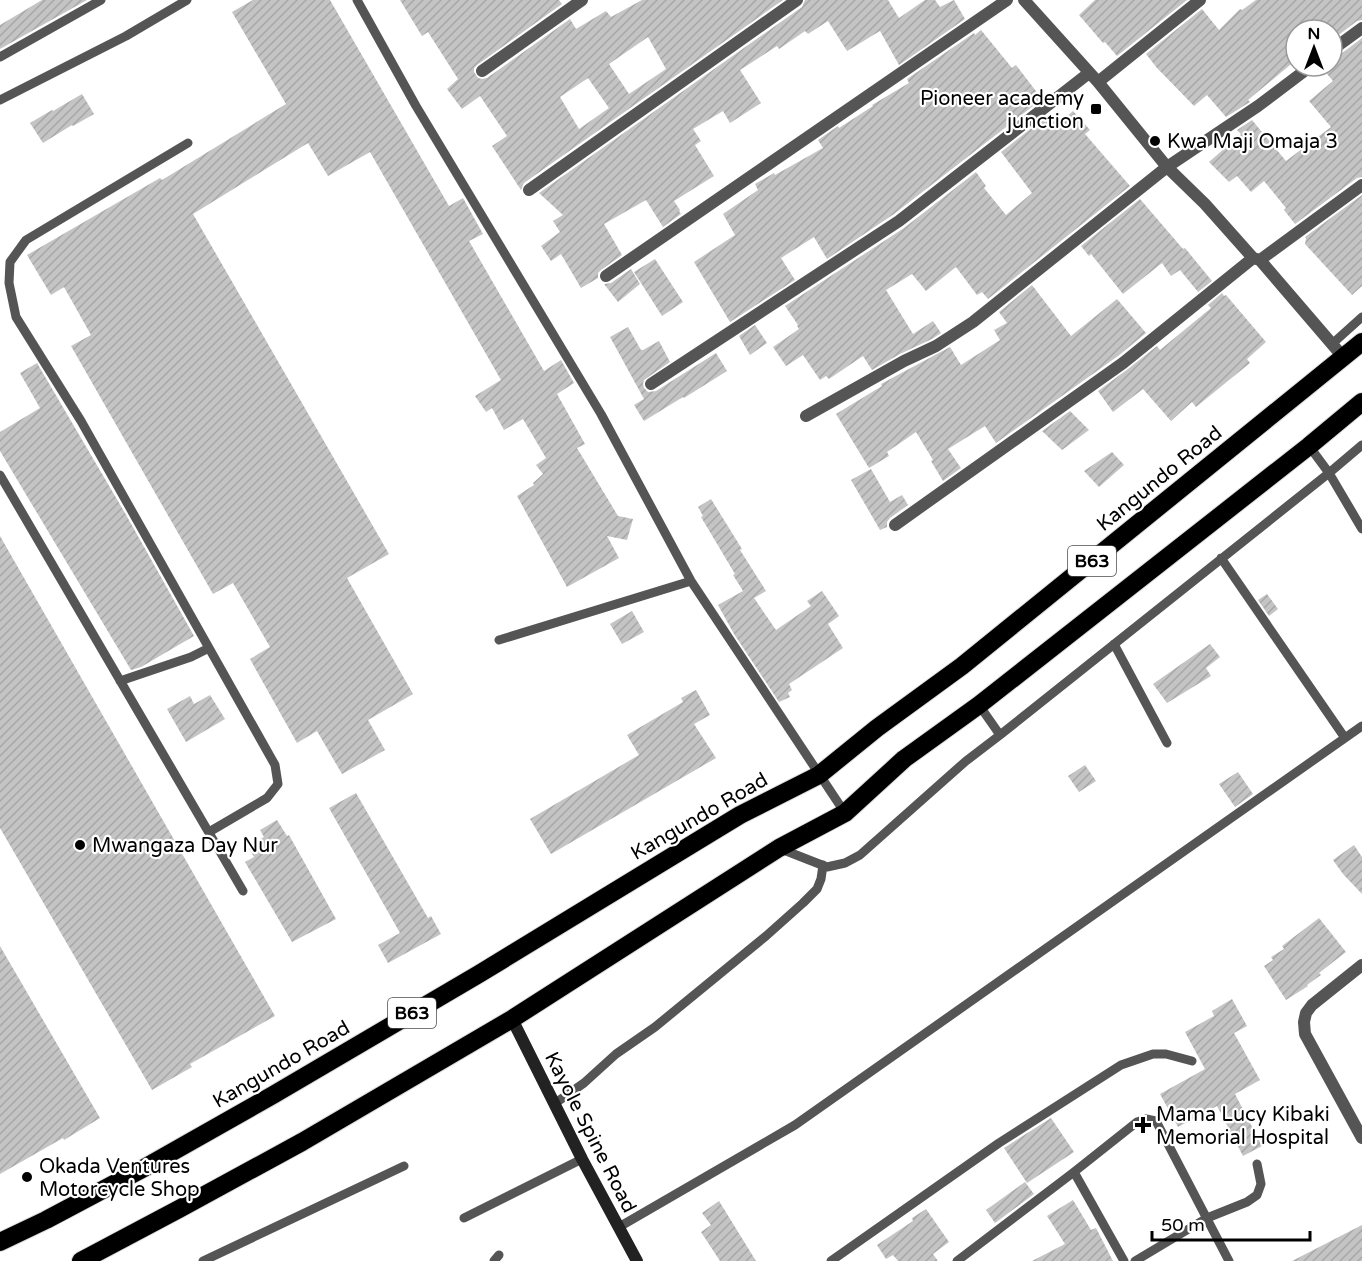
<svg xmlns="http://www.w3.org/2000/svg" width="1362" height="1261" viewBox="0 0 1362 1261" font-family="'Varela Round',sans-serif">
<defs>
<pattern id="building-hatch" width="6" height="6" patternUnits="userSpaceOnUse" patternTransform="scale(1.5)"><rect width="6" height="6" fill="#c4c4c4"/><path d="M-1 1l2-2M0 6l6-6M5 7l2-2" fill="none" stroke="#a7a7a7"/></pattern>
</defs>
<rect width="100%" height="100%" fill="#fff"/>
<path fill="url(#building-hatch)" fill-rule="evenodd" d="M42 0H87L0 49V25Z
M253 0H330L449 206 463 198 483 234 469 241 544 371 561 360 574 383 557 394 585 444 577 448 618 516 633 519 627 540 607 536 619 558 567 587 517 496 534 485 533 483 543 474 536 465 546 458 523 419 504 430 492 408 486 412 475 396 501 380 370 152 328 176 308 143 193 214 389 554 347 578 413 694 368 720 385 750 342 774 317 731 297 743 250 659 270 647 233 583 213 594 71 346 91 335 64 287 51 295 27 255 160 178 162 180 286 104 232 12Z
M400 0H559L562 4 477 65 474 68V72L478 78 482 79 487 78 570 19 576 29 606 11 611 17 642 0H783L524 183 521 190 492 146 507 136 480 96 462 109 447 89 458 79 428 32 422 36ZM648 37 666 69 629 94 609 64ZM588 78 609 108 579 129 560 97Z
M805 0H888L899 18 925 0H935L940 7 954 0 965 19 899 65 880 31 847 51 828 21 808 34 805 31 779 49 777 46 740 70 761 103 730 123 723 111 693 129 701 141 695 145 714 176 674 201 680 210 679 211 681 214 663 227 646 200 604 224 622 255 601 270 598 273V278L581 288 561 254 551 261 541 246 560 232 553 221 563 215 539 193 802 7Z
M1095 0H1187L1117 56 1105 42 1103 43 1079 15Z
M1256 0H1362V20L1357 21 1332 40V30H1296V60L1248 100 1250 102 1226 117 1207 95 1194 106 1157 68 1146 54 1202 9 1219 30 1240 9 1242 10Z
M981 30 1012 68 1016 65 1042 99 894 214 827 259 814 237 781 258 795 280 730 322 694 262 735 235 723 214 758 190 755 184 774 173 775 175 823 148 818 140 838 126 839 128 873 106 872 105 909 83 907 79 974 33 975 35Z
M1362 38V177L1357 178 1295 224 1284 210 1286 208 1264 181 1251 192 1237 176 1229 182 1209 162 1241 134 1237 130 1252 120 1286 161 1331 127 1309 101 1333 81 1322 68 1324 66H1332V58L1337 57Z
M82 94 94 114 73 126 72 125 43 143 30 123 52 110 53 111Z
M1073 111 1090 130 1085 134 1130 186 988 299 982 292 977 295 956 267 926 291 912 274 886 290 913 334 933 321 941 333 932 339 900 354 872 370 863 356 829 379 826 376 820 380 803 355 786 366 773 347 799 329 797 326 798 325 785 306 904 228 976 172 986 186 984 188 1006 215 1032 193 1001 152 1051 113 1059 123Z
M1362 195V286L1352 295 1305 244 1306 239 1305 237Z
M1140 199 1183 249 1185 248 1212 281 1198 292 1180 270 1171 276 1162 263 1123 294 1091 254 1089 256 1081 246Z
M655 259 683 302 662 316 634 272Z
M631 269 640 284 618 302 604 284 611 283Z
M1032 285 1071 336 1117 299 1146 333 1118 356 996 443 985 426 948 449 961 468 943 481 931 461 933 460 916 432 887 452 889 456 869 468 836 414 882 386 881 384 950 347 961 365 1000 340 994 330 1007 323 999 312Z
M1222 293 1224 296 1226 295 1266 342 1247 359 1250 363 1196 407 1192 402 1171 421 1143 389 1113 412 1098 391 1128 369 1157 346 1160 350 1211 308 1208 305Z
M755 325 767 343 750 355 739 336Z
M628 327 641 350H643L659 341 670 362 644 380 643 384 644 388 648 392 656 391 716 353 727 371 684 398 683 397 644 421 634 405 644 399 610 337Z
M37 363 125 513 194 636 141 667 131 670 0 451V432L40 408 20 373Z
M1070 411 1089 430 1062 450 1042 431Z
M1112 452 1124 465 1099 487 1084 471Z
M871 469 890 502 902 495 908 505 890 518 887 522V527L880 530 851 480Z
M711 499 742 549 740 550 766 591 754 598 776 630 811 606 807 601 822 591 839 616 828 624 843 648 789 684 792 690 788 693 790 697 779 702 734 634 718 605 743 591 733 575 735 574 701 517 703 516 698 507Z
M0 536 275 1016 190 1064 192 1067 152 1090 0 828Z
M1267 594 1278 609 1269 616 1258 600Z
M632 611 644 632 622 644 610 624Z
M1210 644 1220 657 1206 668 1211 676 1167 703 1153 684Z
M696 690 710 715 694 724 716 758 551 854 530 819 639 755 627 735 683 702 681 698Z
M210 695 225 719 186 742 167 709 190 696 194 704Z
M1085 765 1096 781 1079 792 1068 776Z
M1238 772 1253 794 1235 807 1219 784Z
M356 793 428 918 431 916 441 934 388 963 378 945 400 933 329 808Z
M277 820 287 836 289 835 336 919 292 942 245 862 254 857 248 847 264 837 260 830Z
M1354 845 1362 857V894L1343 874 1333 860Z
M1319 918 1346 952 1319 973 1321 975 1307 985 1308 986 1286 1000 1264 966 1273 960 1271 957 1284 949 1282 946Z
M0 946 100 1118 64 1140 63 1138 0 1174Z
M1232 999 1247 1026 1234 1033 1260 1080 1235 1094 1262 1146 1243 1156 1217 1106 1178 1127 1160 1094 1205 1069 1185 1032 1214 1016 1212 1011Z
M1051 1118 1074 1152 1027 1183 1004 1148Z
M1025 1182 1034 1194 995 1223 986 1210Z
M1073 1200 1091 1230 1096 1228 1113 1261H1032L1065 1244 1047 1216Z
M719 1201 756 1261H720L701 1232 711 1225 702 1213Z
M926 1209 949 1242 933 1254 938 1261H898L893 1255 886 1259 877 1245 913 1221 912 1218Z
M1362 1225V1261H1292Z"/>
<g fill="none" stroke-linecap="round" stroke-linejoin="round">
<defs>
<path id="highway" d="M0 1242 46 1220 144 1168 273 1095 479 974 740 815 819 775 877 728 962 666 1362 342
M81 1261 179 1209 302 1142 512 1019 779 848 845 813 904 759 979 705 1309 446 1362 402"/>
</defs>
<use href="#highway" stroke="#dbdbdb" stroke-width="20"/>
<path stroke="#555" stroke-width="9" d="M357 0 416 106 601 414 691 581 845 813
M0 57 101 0
M0 100 126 36 187 0
M188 143 26 240 10 262 9 283 16 317 81 421 209 648
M1332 344 1362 317
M1309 446 1329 473 1362 529
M0 475 243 891
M1221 558 1345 738
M499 640 691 581
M1114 644 1167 743
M120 681 191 657 209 648 275 765 278 784 267 798 209 832
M1000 735 1329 473 1362 445
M781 849 827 867 845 863 860 855 966 761 1000 735 979 705
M554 1104 584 1083 616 1054 655 1027 766 936 803 903 817 889 821 879 823 865
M1074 1172 1124 1261
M464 1218 582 1159
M619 1227 795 1125 1362 726
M203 1261 404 1166
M494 1261 499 1255
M831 1261 999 1143 1121 1065 1153 1054H1166L1192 1061
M957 1261 1074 1172 1137 1122 1146 1119 1156 1121 1229 1261
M1135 1261 1207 1218 1247 1202 1257 1195 1261 1184 1257 1164"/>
<path stroke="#555" stroke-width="12" d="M1024 0 1098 82 1167 167 1205 204 1253 258 1260 260 1344 358
M1332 50 1362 28
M482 71 582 0
M1098 82 1200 0
M529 190 797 0
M1260 260 1362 185
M606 276 1007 0
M651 384 899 221 1089 73
M806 416 904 361 936 346 973 322 1167 167 1258 106 1311 66
M895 525 1123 363 1253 258
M1362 965 1312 1005 1306 1013 1304 1022 1305 1034 1362 1138"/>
<path stroke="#222" stroke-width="12" d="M512 1019 582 1159 637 1261"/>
<use href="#highway" stroke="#000" stroke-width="18"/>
</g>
<g fill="#000" stroke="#fff" stroke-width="2">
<rect x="1090" y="103" width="12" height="12" rx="3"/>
<circle cx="1155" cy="141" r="6"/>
<circle cx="80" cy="845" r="6"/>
<path d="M1140 1116h6v6h6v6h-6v6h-6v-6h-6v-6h6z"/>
<circle cx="27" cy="1177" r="6"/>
</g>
<g text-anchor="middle" stroke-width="4.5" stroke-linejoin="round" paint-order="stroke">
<g fill="#fff" stroke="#4c4c4c" stroke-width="1.5">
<rect x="1068" y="546" width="48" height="30" rx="4.5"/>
<rect x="388" y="998" width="48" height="30" rx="4.5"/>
</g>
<g font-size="18" font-weight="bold" fill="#000">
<text x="1092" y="567">B63</text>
<text x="412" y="1019">B63</text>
</g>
<g font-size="20" fill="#000" stroke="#fff" text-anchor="start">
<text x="1084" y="105" text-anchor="end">Pioneer academy<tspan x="1084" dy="23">junction</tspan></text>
<text x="1167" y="148">Kwa Maji Omaja 3</text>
<text x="92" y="852">Mwangaza Day Nur</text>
<text x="1156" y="1121">Mama Lucy Kibaki<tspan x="1156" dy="23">Memorial Hospital</tspan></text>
<text x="39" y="1173">Okada Ventures<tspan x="39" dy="23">Motorcycle Shop</tspan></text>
</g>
<g font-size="20" fill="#000" stroke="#fff">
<text transform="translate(1159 478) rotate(-39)" y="7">Kangundo Road</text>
<text transform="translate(699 816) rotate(-30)" y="7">Kangundo Road</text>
<text transform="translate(281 1064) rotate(-30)" y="7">Kangundo Road</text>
<text transform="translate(591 1132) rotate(63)" y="7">Kayole Spine Road</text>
</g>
</g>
<g transform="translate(1314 48)"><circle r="28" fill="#ffffff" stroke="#999999" stroke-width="1.5"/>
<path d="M0-4.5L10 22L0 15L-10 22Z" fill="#000000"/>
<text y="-9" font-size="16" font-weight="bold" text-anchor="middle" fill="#000000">N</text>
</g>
<path d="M1152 1231v9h158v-9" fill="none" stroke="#000000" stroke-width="3"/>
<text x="1161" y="1231" font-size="18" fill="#000000" stroke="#ffffff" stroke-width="4.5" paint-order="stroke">50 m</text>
</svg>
